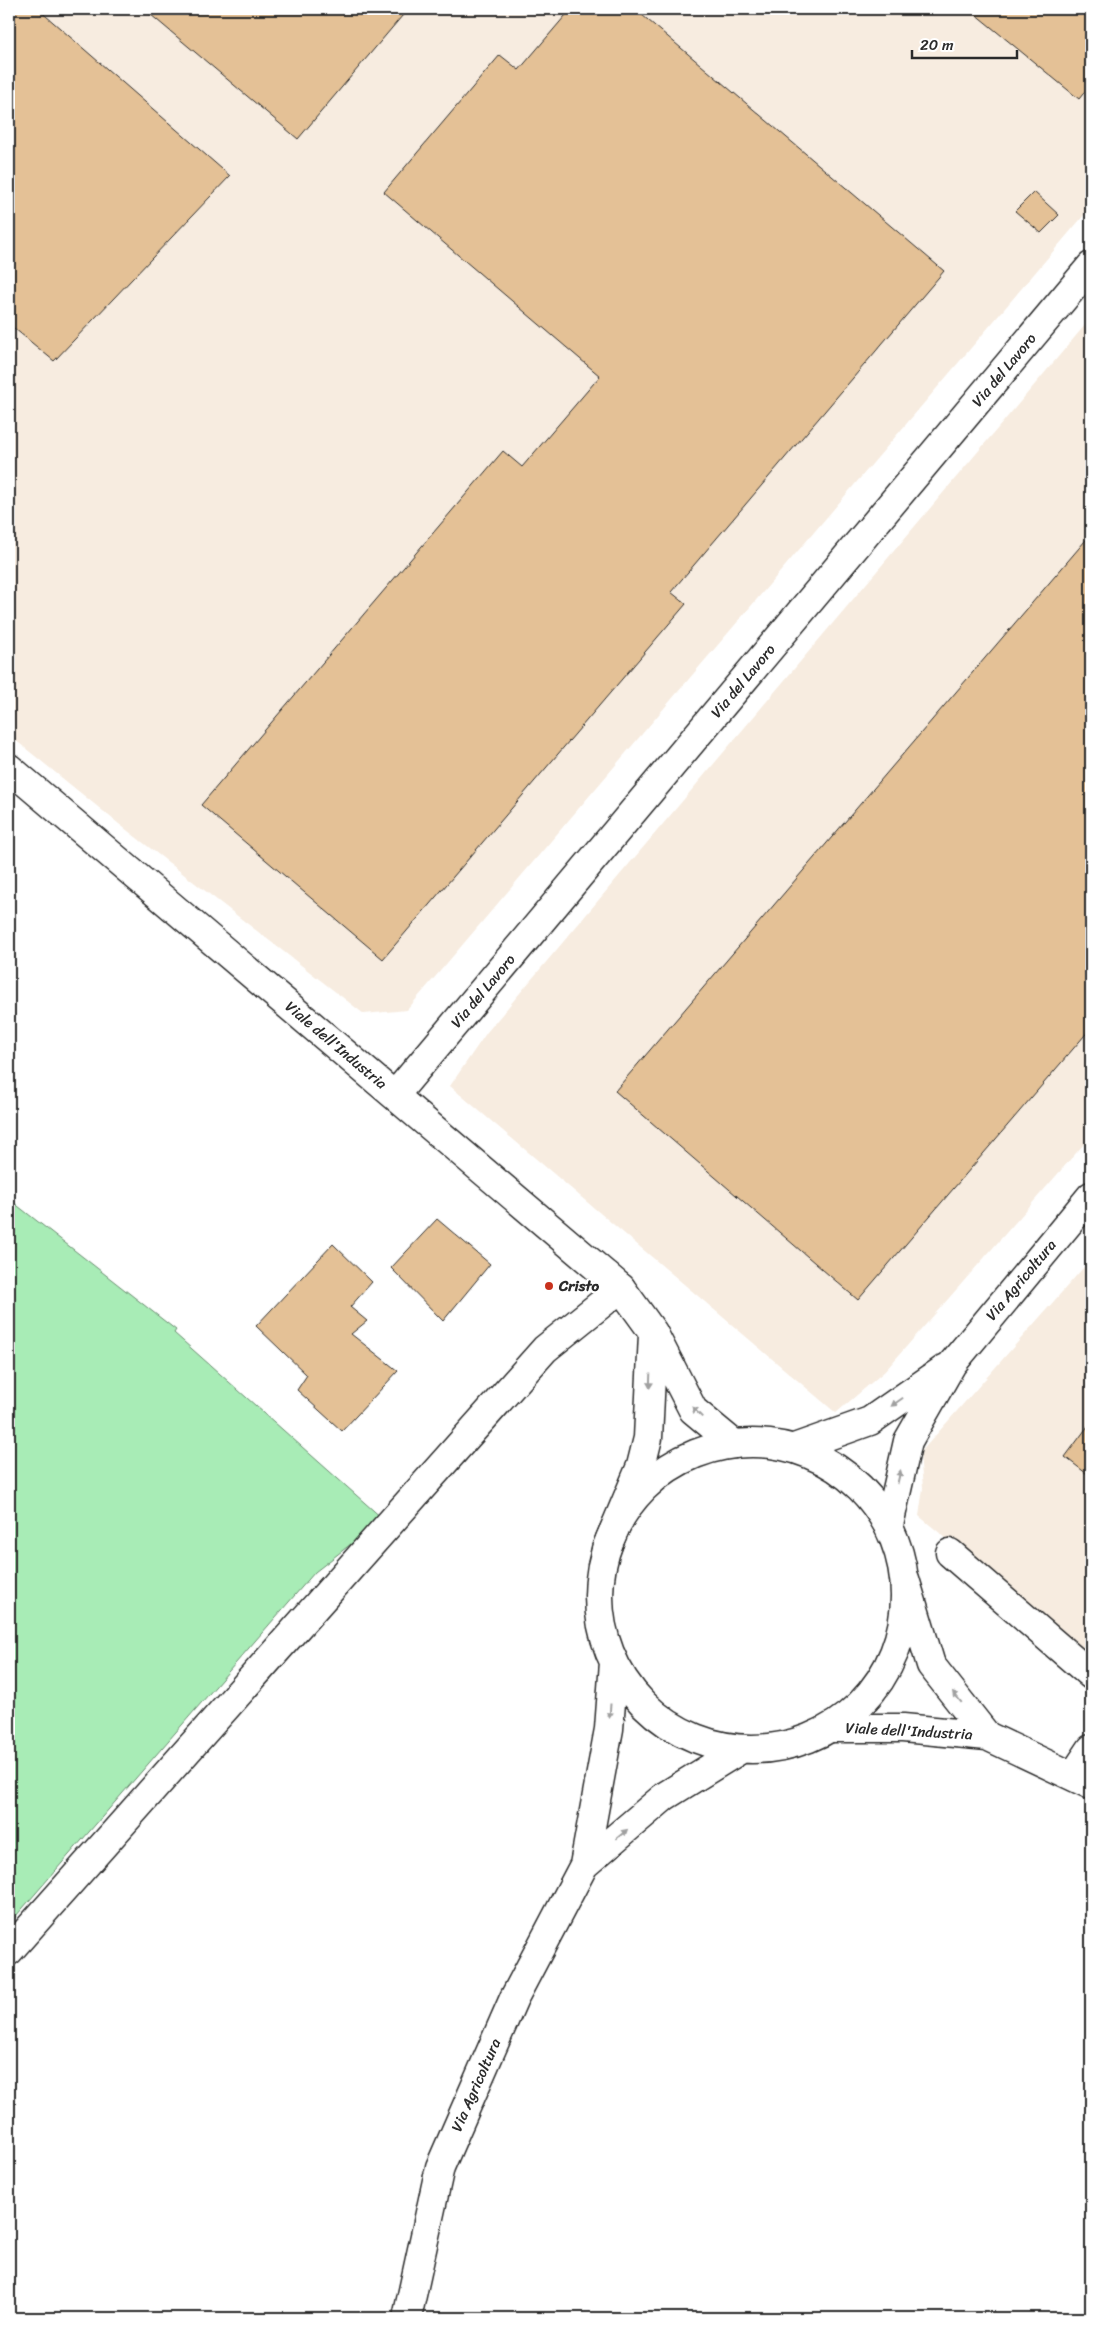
<svg xmlns="http://www.w3.org/2000/svg" width="1100" height="2327" viewBox="0 0 1100 2327" font-family="Sriracha,sans-serif">
<rect width="100%" height="100%" fill="#fff"/>
<filter id="ink" filterUnits="userSpaceOnUse"><feTurbulence type="fractalNoise" baseFrequency=".02" numOctaves="2"/><feDisplacementMap in="SourceGraphic" scale="10" xChannelSelector="R" yChannelSelector="G"/><feConvolveMatrix kernelMatrix="1 2 1 2 8 2 1 2 1" color-interpolation-filters="sRGB"/></filter>
<g filter="url(#ink)">
<path fill="#f7ece0" d="M9 9H1091V207L407 1010 364 1014 119 824 9 735Z
M1091 318V1136L885 1371 836 1413 450 1086 487 1032Z
M1091 1259V1657L919 1516 923 1488 920 1453Z"/>
<path fill="#a8ecb6" stroke="#6a8c70" d="M9 1199 176 1330 174 1333 383 1519 315 1572 9 1924Z"/>
<path fill="#e4c196" stroke="#2b2b2b" d="M9 9H38L230 176 54 361 9 324Z
M144 9H408L298 139Z
M571 9H635L944 271 671 592 686 604 383 959 201 805 503 451 522 467 600 376 384 192 500 55 519 70Z
M969 9H1091V84L1079 99Z
M1034 192 1059 215 1041 233 1015 211Z
M1091 534V1028L858 1300 615 1091Z
M437 1219 490 1264 443 1321 391 1268Z
M333 1244 372 1282 350 1307 367 1321 351 1334 398 1371 342 1431 297 1390 307 1375 256 1326Z
M1091 1422V1477L1065 1457Z"/>
<g fill="none" stroke-linecap="round" stroke-linejoin="round">
<defs>
<path id="minor" d="M395 1095 1091 266
M950 1553 1091 1675
M905 1579 931 1665 987 1736
M831 1728H903L987 1736 1091 1785
M1073 1776 1091 1749
M9 1951 545 1349 621 1288"/>
<path id="tertiary" d="M9 768 621 1288 653 1332 693 1410 734 1444
M606 1549 641 1466 648 1438 653 1334"/>
<path id="secondary" d="M599 1596a153 153 0 1 1 306 0a153 153 0 1 1-306 0Z
M794 1448 870 1421 946 1368
M889 1525 908 1441 952 1364 1091 1196
M584 1865 665 1796 741 1749
M407 2318 440 2167 514 1998 584 1865 609 1729 614 1662"/>
</defs>
<use href="#minor" stroke="#2b2b2b" stroke-width="31"/>
<use href="#tertiary" stroke="#2b2b2b" stroke-width="31"/>
<use href="#secondary" stroke="#2b2b2b" stroke-width="31"/>
<use href="#minor" stroke="#fff" stroke-width="28"/>
<use href="#tertiary" stroke="#fff" stroke-width="28"/>
<use href="#secondary" stroke="#fff" stroke-width="28"/>
</g>
<defs><path id="oneway-solid" d="M-6-.8H1V-3.2L6.5 0L1 3.2V.8H-6Z" transform="scale(1.25)"/></defs>
<g fill="#a0a0a0">
<use href="#oneway-solid" transform="translate(650 1381) rotate(92)"/>
<use href="#oneway-solid" transform="translate(897 1402) rotate(145)"/>
<use href="#oneway-solid" transform="translate(697 1412) rotate(-134)"/>
<use href="#oneway-solid" transform="translate(899 1477) rotate(-77)"/>
<use href="#oneway-solid" transform="translate(957 1697) rotate(-129)"/>
<use href="#oneway-solid" transform="translate(610 1711) rotate(94)"/>
<use href="#oneway-solid" transform="translate(622 1834) rotate(-40)"/>
</g>
</g>
<circle fill="#c8321e" stroke="#fff" stroke-width="2" cx="549" cy="1286" r="5"/>
<g text-anchor="middle" stroke-width="4.5" stroke-linejoin="round" paint-order="stroke">
<g font-size="15" fill="#2b2b2b" stroke="#fff">
<text transform="translate(1004 370) rotate(-50)" y="5">Via del Lavoro</text>
<text transform="translate(743 681) rotate(-50)" y="5">Via del Lavoro</text>
<text transform="translate(483 991) rotate(-50)" y="5">Via del Lavoro</text>
<text transform="translate(336 1045) rotate(40)" y="5">Viale dell'Industria</text>
<text transform="translate(1021 1280) rotate(-50)" y="5">Via Agricoltura</text>
<text transform="translate(909 1731) rotate(3)" y="5">Viale dell'Industria</text>
<text transform="translate(476 2085) rotate(-66)" y="5">Via Agricoltura</text>
</g>
<g font-size="15" font-weight="bold" fill="#2b2b2b" stroke="#fff" text-anchor="start">
<text x="559" y="1291">Cristo</text>
</g>
</g>
<rect width="1100" height="2327" fill="none" stroke="#fff" stroke-width="30"/>
<rect x="15" y="15" width="1070" height="2297" fill="none" stroke="#2b2b2b" stroke-width="2" filter="url(#ink)"/>
<path d="M912 50v8h105v-8" fill="none" stroke="#2b2b2b" stroke-width="2.5"/>
<text x="920" y="50" font-size="15" fill="#2b2b2b" stroke="#ffffff" stroke-width="4" paint-order="stroke">20 m</text>
</svg>
